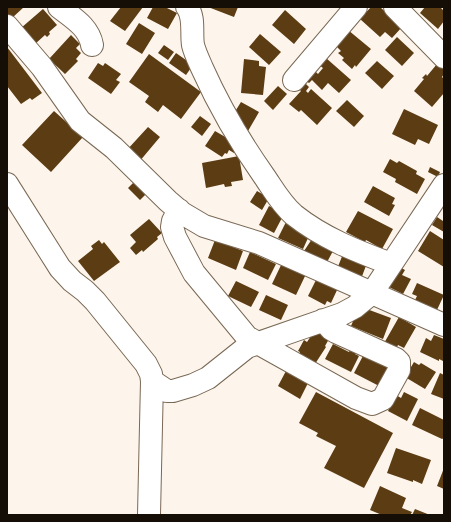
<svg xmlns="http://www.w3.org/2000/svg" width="451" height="522" viewBox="0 0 451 522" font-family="Montserrat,sans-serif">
<rect width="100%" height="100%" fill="#fdf5ec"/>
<path fill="#5c3c13" d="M7 7H24L12 18 7 13Z
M121 7H143L125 31 110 21Z
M153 7H165L177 13 168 29 147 18Z
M208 7H238L234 17Z
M371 7H380L402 27 392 38 385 32 380 37 360 19Z
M425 7H440L444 11V21L438 29 420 13Z
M43 9 57 25 49 32 50 34 47 37 45 35 35 44 21 28Z
M285 10 306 29 294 44 272 25Z
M139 23 155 33 142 54 126 44Z
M348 30 371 49 356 67 355 65 352 69 342 60 344 58 338 53 341 51 337 47 338 45 337 44Z
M260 34 281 52 269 65 249 47Z
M71 35 80 44 76 48 81 53 76 59 78 61 65 74 49 59Z
M397 37 414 53 402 66 385 50Z
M164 45 174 52 168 60 158 53Z
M7 47 42 93 32 100 30 98 21 104 7 86Z
M176 53 193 65 186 75 169 63Z
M149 54 201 92 181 119 163 105 158 112 145 102 149 96 129 82Z
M326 58 351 80 339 93 328 83 322 90 312 80 309 83 304 79 313 69 318 74 323 68 319 65Z
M244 59 259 61V66L266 67 263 95 241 93Z
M377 61 394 76 382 89 365 73Z
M98 63 103 66 105 63 121 74 116 80 120 82 111 94 88 78Z
M437 64 444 70V74L442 77 444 79V93L432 107 414 91 424 79 422 78 426 74 427 76Z
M304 82 309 87 306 91 308 93 311 89 332 108 317 125 301 110 299 112 289 104 301 91 298 88Z
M278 86 287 94 273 110 264 101Z
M347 100 364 116 354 127 336 111Z
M241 102 259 112 248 131 233 119 236 110Z
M404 109 438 125 429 144 418 139 415 145 392 134Z
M54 111 83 137 51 172 22 145Z
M200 116 211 124 202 136 191 127Z
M148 127 160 137 139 162 126 151Z
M215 131 239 145 234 153 229 150 227 154 225 153 222 157 205 146Z
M239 156 243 180 231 182 232 186 225 187 224 184 206 188 202 163Z
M390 159 397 163 399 161 417 171 416 174 425 179 417 194 395 182 396 179 383 172Z
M430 167 440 172 438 177 428 172Z
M134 182 146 194 140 200 128 188Z
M373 186 395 198 392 204 395 205 389 216 364 202Z
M257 191 269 198 262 210 250 202Z
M269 206 284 214 274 233 259 225Z
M358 211 393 229 382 249 366 240 365 242 346 232Z
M437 217 443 221 444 220V232L432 225Z
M149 219 162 233 157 237 158 239 143 252 142 250 136 255 130 248 136 242 130 235Z
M286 222 305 231 303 235 308 238 303 249 278 238Z
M430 231 444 240V267L418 251Z
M312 239 333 251 326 264 304 251Z
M99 240 102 244 104 242 120 262 94 281 78 261 93 249 91 246Z
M215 240 243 251 236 270 208 258Z
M250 252 276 264 268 280 243 268Z
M343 254 367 263 361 279 337 269Z
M282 263 306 274 296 295 272 284Z
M396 265 405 270 402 275 411 279 403 294 385 285Z
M317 278 338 288 331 303 327 301 325 305 308 296Z
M236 281 259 292 251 307 228 296Z
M417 283 444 295 436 312 414 302 417 296 412 294Z
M266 295 288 305 281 320 259 310Z
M364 308 391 318 383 339 351 326 357 312Z
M399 317 416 327 404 348 398 345 395 351 383 345Z
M315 330 329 339 325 346 326 347 315 364 299 354 300 352 298 351 304 340 307 342Z
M434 335 444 339V358L443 361 439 359V361L420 352 426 338 431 341Z
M333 344 349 352 350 350 356 352 355 354 359 356 351 372 325 359Z
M364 354 388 365 387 367 391 370 381 387 354 373Z
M414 362 419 365 421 363 436 372 425 389 405 377Z
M286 371 308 383 300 399 278 386Z
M440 373 444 375V399L431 394Z
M316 392 393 433 364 488 324 468 336 446 316 436 318 433 299 423Z
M404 392 418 399 407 421 388 411 396 395 401 398Z
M420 408 444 420V438L442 439 412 425Z
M396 448 431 460 422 484 413 480V482L387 473Z
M444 468V489L437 486Z
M380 486 406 498 402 508 412 512 410 515H382L370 510Z
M415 509 430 515H412Z"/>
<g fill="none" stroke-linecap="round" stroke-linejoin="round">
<defs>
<path id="minor" d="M59 7C73 18 89 27 92 45
M187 7C195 17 191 33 193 45 195 53 199 61 202 68 219 106 240 142 264 176 273 189 281 204 294 215 323 238 356 251 391 264
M395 7 444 57
M7 26 42 67 80 121 114 148 168 201 182 213 204 226 259 243 444 325
M294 80 356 7
M7 184 60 268 72 281 85 291 95 301 146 364 151 374 152 381 149 515
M179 210 173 221 172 227 175 237 194 273 247 337 356 398 372 404 383 399 399 370V362L396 359 336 332 331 329 323 320
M152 381 167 391H173L193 385 208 378 247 347 342 314 355 307 372 293 444 185"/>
</defs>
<use href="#minor" stroke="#796854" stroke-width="24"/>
<use href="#minor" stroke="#fff" stroke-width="22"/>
</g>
<rect width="451" height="522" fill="none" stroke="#140e07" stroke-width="16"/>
</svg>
